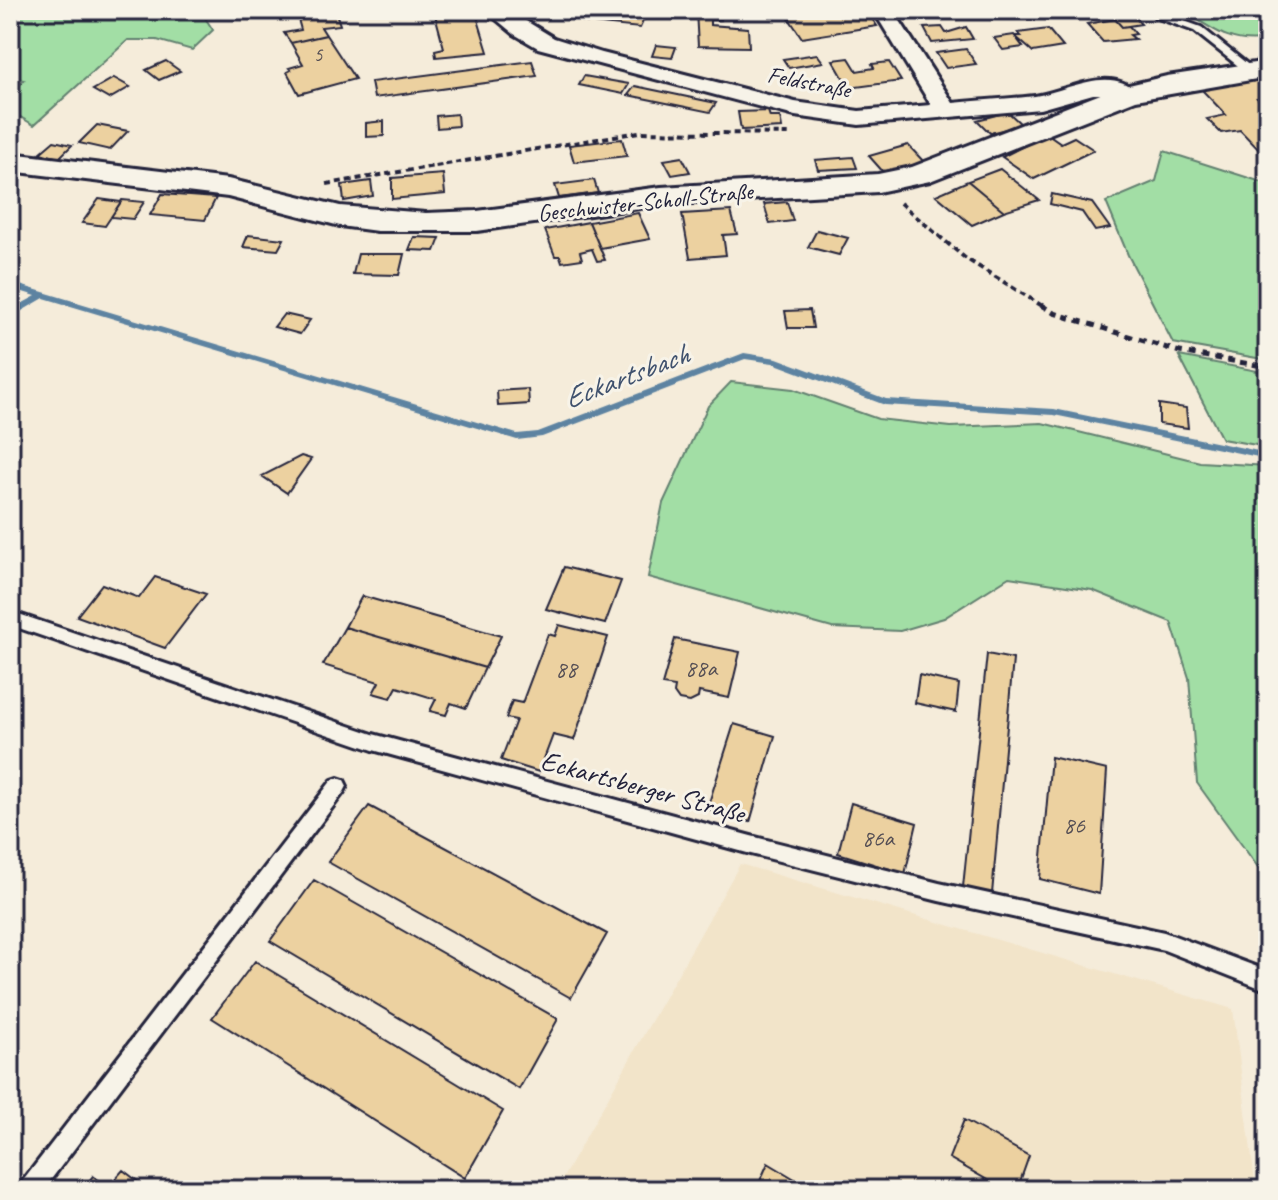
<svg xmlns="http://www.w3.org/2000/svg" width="1278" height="1200" viewBox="0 0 1278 1200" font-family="Caveat,sans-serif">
<rect width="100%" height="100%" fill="#f5ecda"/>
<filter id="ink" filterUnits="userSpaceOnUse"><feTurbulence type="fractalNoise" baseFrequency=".0125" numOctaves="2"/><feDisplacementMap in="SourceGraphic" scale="16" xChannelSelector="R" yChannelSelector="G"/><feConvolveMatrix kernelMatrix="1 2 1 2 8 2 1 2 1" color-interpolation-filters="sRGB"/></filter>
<g filter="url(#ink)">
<path fill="#f2e4c9" d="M740 864 1233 1009 1256 1190H556Z"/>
<path fill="#a2dea5" stroke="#628070" stroke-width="2" d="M10 10H200L213 30 192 50 157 40H128L34 125 10 111V96L24 80 10 77Z
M1183 10H1268V39C1232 46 1212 29 1183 10Z
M1164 151 1268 184V360L1173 343 1128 255 1106 202 1156 181Z
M1179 356 1268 373V447L1222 439Z
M731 382 793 389 878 419 951 427 1042 423 1200 462 1268 466V881L1197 783 1189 678 1171 622 1092 590 1009 577 944 618 900 631 832 628 648 577 663 503 708 406Z"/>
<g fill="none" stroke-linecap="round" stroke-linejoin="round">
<path fill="#5d83a1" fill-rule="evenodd" d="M10 282 517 434 538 432 744 353 777 358 886 399 1054 409 1268 453V459L1054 415 885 405 773 363 745 359 542 437 517 440 44 298 15 315H10V310L36 296 10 288Z"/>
</g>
<path fill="#ecd1a0" stroke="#22223b" stroke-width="2" d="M413 10H475L488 52 436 57 435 50 444 48 434 11 414 12Z
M590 10H616L610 25 584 22Z
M616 10H622L654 13 652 18 645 17 640 28 610 25Z
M813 10H866L877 26 802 38 788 17 815 13Z
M696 11H720L721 20H710V25L748 28 749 47 698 46Z
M336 13 340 25 321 27 326 35 291 43 284 33 301 30 298 19Z
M1131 13 1141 24 1122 27 1112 16Z
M1115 19 1122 27 1129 26 1136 34 1130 35 1135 39 1103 42 1087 24Z
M942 27 946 33 966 27 973 39 932 43 924 28Z
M1048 29 1063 47 1033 52 1015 36H1021L1018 33Z
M326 35 355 79 299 94 287 72 291 70 289 68 303 64 291 43Z
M1014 35 1023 47 1003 50 994 38Z
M656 45 676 47 672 58 652 56Z
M966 49 976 64 946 68 936 53Z
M817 54 823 62 789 68 783 59Z
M849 58 857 71 874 68 872 64 889 62 901 81 849 88 833 60Z
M166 61 180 71 159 80 146 70Z
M532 61 537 76 374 98 371 82Z
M584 76 629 84 623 94 579 85Z
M114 78 130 87 109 99 93 90Z
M1264 78 1268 82V96L1257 98 1268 109V152L1262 153 1240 130 1221 133 1207 119 1226 115 1201 89Z
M635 86 716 103 710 112 628 95Z
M768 111 770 117H780L782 128 741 130 738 112Z
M1008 112 1022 125 990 133 977 120Z
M457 114 458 126 437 128 436 116Z
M384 121V136L366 137V123Z
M97 125 128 131 110 150 79 143Z
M1048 134 1061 143 1074 137 1094 150 1034 179 1002 157Z
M622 139 627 156 574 162 569 145Z
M54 141 72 145 59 158 40 153Z
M908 145 925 163 885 174 869 156Z
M682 157 690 172 672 175 664 160Z
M853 157 857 168 818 170 815 160Z
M1000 169 1039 200 1004 211 968 181Z
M443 174 445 194 392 199V178Z
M594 180 598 193 559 198 555 185Z
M371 181 373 196 344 201 342 185Z
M968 181 1004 211 972 225 936 195Z
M162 194 216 198 205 220 150 215Z
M1052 194 1092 203 1110 228 1095 231 1082 212 1050 204Z
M99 199 121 202 105 226 82 223Z
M122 200 144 202 133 219 111 217Z
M787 202 793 221 770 224 764 204Z
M731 211 737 234 723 235 726 255 690 258 682 214Z
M638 213 650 239 600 248 589 222Z
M589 222 605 260 597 261 592 249 580 252 582 259 562 262 560 256H555L545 230Z
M817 230 848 238 839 255 808 247Z
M248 235 284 239 278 250 243 247Z
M414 237 440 238 435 251 409 250Z
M358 254H404L399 275 353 274Z
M810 310 813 328H788L785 311Z
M284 314 310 320 300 334 274 327Z
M528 389 529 404 498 406 497 391Z
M1159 404 1186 408 1188 428 1159 424Z
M301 456 311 459 287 493 262 476Z
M564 567 621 581 605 624 546 609Z
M155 577 206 594 165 648 77 616 102 584 139 598Z
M362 596 501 636 485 668 345 627Z
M559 625 608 637 574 740 553 735 539 772 501 760 516 720 506 718 512 701 522 703 548 634 555 636Z
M345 627 485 668 466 708 451 703 446 715 430 711 436 699 397 687 391 698 373 693 379 682 323 665Z
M675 639 740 652 729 698 699 692 698 698 690 702 679 700 674 693 675 687 662 685Z
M987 654 1013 659 992 894 963 887Z
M919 675 959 684 956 712 915 703Z
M734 724 775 736 750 822 707 809Z
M1051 757 1107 770 1099 894 1040 879Z
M851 803 917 823 905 874 838 853Z
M369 806 607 934 571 998 328 862Z
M314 880 558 1019 519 1089 270 941Z
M255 961 503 1111 465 1178 212 1018Z
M964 1120 1029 1156 1017 1190H1005L949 1158Z
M768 1163 813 1190H756Z
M123 1170 149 1190H82L93 1176 108 1187Z"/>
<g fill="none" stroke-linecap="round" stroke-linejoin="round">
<defs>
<path id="service" d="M1159 12 1201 27 1256 71 1247 73 1194 31 1155 17 1154 15Z
M10 611 373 734 751 836 939 883 1164 932 1268 971V991L1164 950 939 901 751 854 373 750 10 625Z
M338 778 344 780 347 786 344 792 43 1190H19L22 1182 332 780Z"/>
<path id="minor" d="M485 10H508L554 38 602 53 795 102 859 111 931 105 873 10H893L953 103C980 100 1008 99 1035 96 1065 92 1113 63 1137 94L1126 101 1106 94H1093L1040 109 859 125 795 116 538 48 514 34Z"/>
<path id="tertiary" d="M1268 61V77L1136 100 930 181 878 192 661 205 477 231H377L340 226 228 197 10 171V153L228 179 340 206 426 213 477 211 661 187 878 174 912 167 1116 88 1167 76Z"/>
</defs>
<use href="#service" stroke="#22223b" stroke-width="6"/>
<use href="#minor" stroke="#22223b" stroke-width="6"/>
<use href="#tertiary" stroke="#22223b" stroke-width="6"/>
<path stroke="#22223b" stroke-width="4" stroke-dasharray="6 4" stroke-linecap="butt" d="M327 184 639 132 792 134
M900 203 965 258 1044 307"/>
<path stroke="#22223b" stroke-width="5" stroke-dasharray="7 6" stroke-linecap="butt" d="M1041 305 1054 313 1180 352 1268 367"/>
<use href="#service" fill="#f7f3e8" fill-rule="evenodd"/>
<use href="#minor" fill="#f7f3e8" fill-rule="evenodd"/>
<use href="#tertiary" fill="#f7f3e8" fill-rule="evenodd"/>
</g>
</g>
<g text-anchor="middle" stroke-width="6" stroke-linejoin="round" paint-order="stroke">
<g font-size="20" fill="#544e54">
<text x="318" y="61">5</text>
</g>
<g font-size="24" fill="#22223b" stroke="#f7f3e8">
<text transform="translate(809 82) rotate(11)" y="8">Feldstraße</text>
<text transform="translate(645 202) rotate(-6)" y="8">Geschwister-Scholl-Straße</text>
</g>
<g font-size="24" fill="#544e54">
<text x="701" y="676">88a</text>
<text x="566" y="677">88</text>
<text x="1074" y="833">86</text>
<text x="878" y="846">86a</text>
</g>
<g font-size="28" fill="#22223b" stroke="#f7f3e8">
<text transform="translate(643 786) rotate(15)" y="10">Eckartsberger Straße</text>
</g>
<g font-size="30" font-style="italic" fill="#40526e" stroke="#f7f3e8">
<text transform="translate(626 376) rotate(-21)" y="10">Eckartsbach</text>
</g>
</g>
<rect width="1278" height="1200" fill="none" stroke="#f7f3e8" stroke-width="40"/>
<rect x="20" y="20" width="1238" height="1160" fill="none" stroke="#22223b" stroke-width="3" filter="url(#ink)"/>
</svg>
